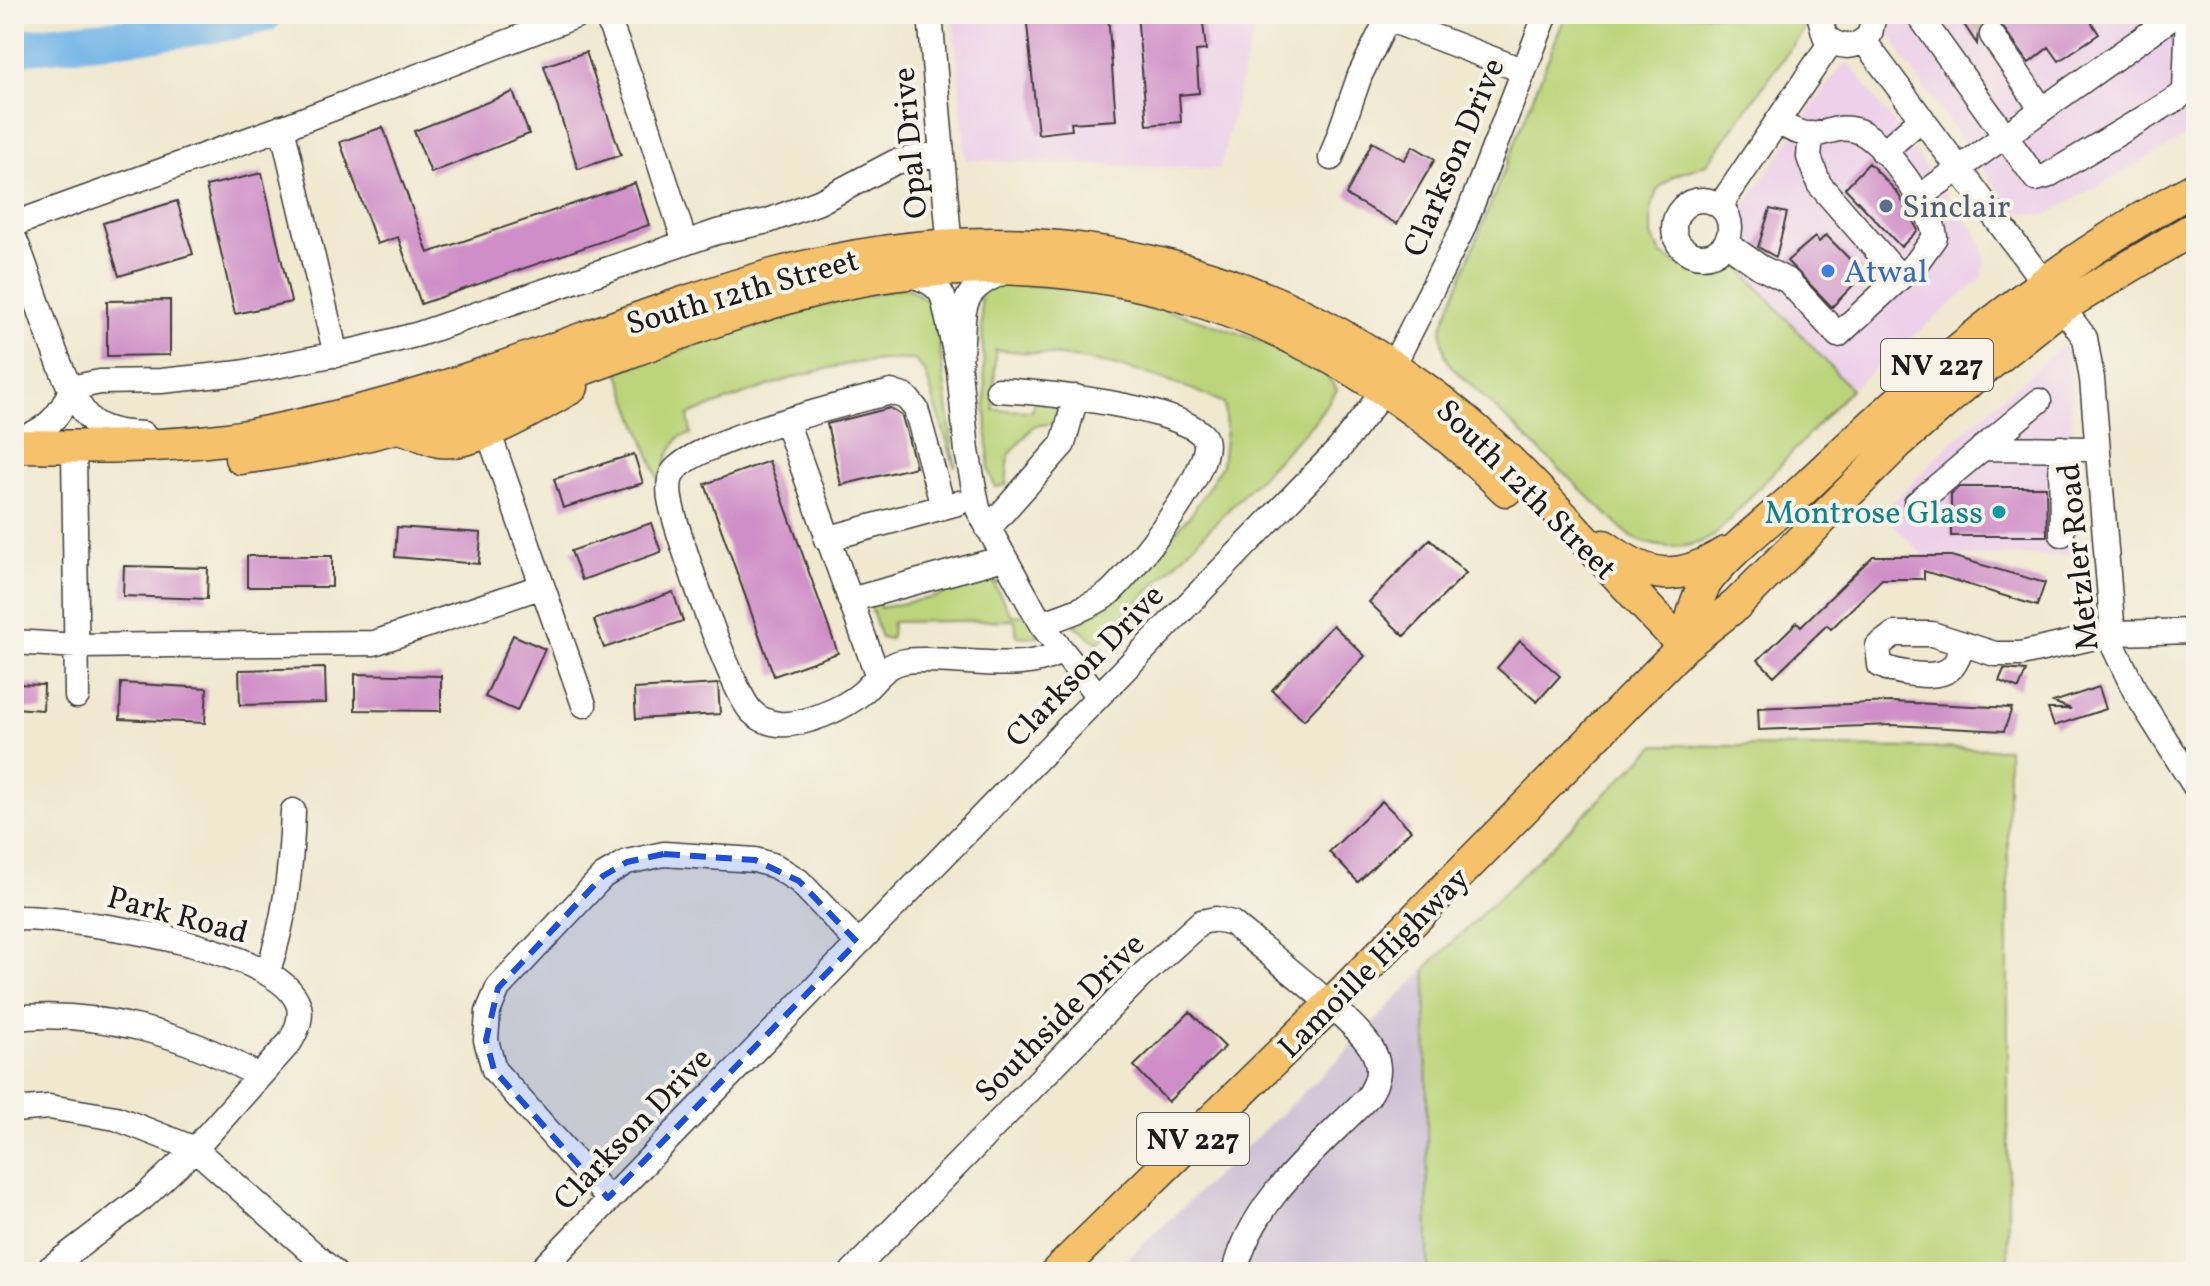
<svg xmlns="http://www.w3.org/2000/svg" width="2210" height="1286" viewBox="0 0 2210 1286" font-family="Vollkorn,serif">
<rect width="100%" height="100%" fill="#f7f3e8"/>
<filter id="ink" filterUnits="userSpaceOnUse"><feTurbulence type="fractalNoise" baseFrequency=".0125" numOctaves="2"/><feDisplacementMap in="SourceGraphic" scale="16" xChannelSelector="R" yChannelSelector="G"/><feConvolveMatrix kernelMatrix="1 2 1 2 8 2 1 2 1" color-interpolation-filters="sRGB"/></filter>
<filter id="wash" filterUnits="userSpaceOnUse"><feTurbulence type="fractalNoise" baseFrequency=".006" numOctaves="4" result="noise"/><feDisplacementMap in="SourceGraphic" scale="32" xChannelSelector="R" yChannelSelector="G"/><feGaussianBlur stdDeviation="1.8" result="paint"/><feColorMatrix in="noise" values="0 0 0 0 0 0 0 0 0 0 0 0 0 0 0 0 0 1.4 0 .05"/><feComposite in="paint" operator="in"/></filter>
<g filter="url(#wash)">
<rect width="100%" height="100%" fill="#f0e8cf"/>
<path fill="#edd0e9" d="M953 14H1257L1220 169 966 160Z
M1889 14H2196V131L2046 215 2014 212 1904 59 1890 32Z
M1848 62 1978 236 1985 257 1982 278 1851 389 1734 261 1745 235 1744 206 1838 70Z
M2063 345 2068 350 2080 555 1925 556 1882 514 1950 444Z"/>
<path fill="#ccbed4" d="M1426 968 1428 1272H1114L1340 1058Z"/>
<path fill="#bcd57b" stroke="#6c784c" stroke-width="2" d="M1566 14H1792L1808 24 1707 164 1673 176 1657 190 1651 209V236L1662 255 1679 265 1702 269 1734 261 1851 389 1714 536C1686 551 1660 550 1631 537L1450 365C1443 351 1440 340 1443 324Z
M1006 284C1033 286 1060 287 1085 291 1135 299 1316 347 1337 390L1313 423 1098 643 1074 625 1109 604 1193 512 1222 465 1226 430 1224 403C1147 367 1079 355 995 350L994 410 1032 411 1036 398 1059 394 1055 423 1034 426 1009 455 1006 485 995 487 989 470 980 287Z
M905 287 934 303 955 467 925 372 915 360C838 355 760 389 688 415L691 434 679 437 667 457 662 489 618 371 820 306Z
M1001 565 1006 580 994 584 1011 615 1036 616 1037 637 1017 636 1015 620 892 622 891 639 881 638 867 595 877 593 880 608 935 597 987 577V566Z
M1656 745 2008 749V1272H1428L1426 968Z"/>
<g fill="none" stroke-linecap="round" stroke-linejoin="round">
<path stroke="#72b5e8" stroke-width="36" d="M14 48C98 37 181 35 265 14"/>
</g>
<g id="blocks">
<path fill="#cf8ec7" d="M1026 14H1108L1116 120 1071 123 1072 130 1038 134Z
M1137 14H1202L1206 50 1196 51 1199 93 1179 95 1181 122 1147 125Z
M1957 14H2086L2099 34 2059 61 2049 47 2029 63 1999 22 1983 23 1978 29 1977 44Z
M586 52 621 155 578 169 544 66Z
M513 92 529 134 431 173 414 131Z
M383 127 428 253 635 183 649 225 421 304 398 237 377 244 340 142Z
M1372 142 1404 160 1413 146 1435 159 1397 224 1346 195Z
M1869 163 1897 192 1918 230 1901 247 1845 188Z
M262 173 291 302 235 314 206 186Z
M177 201 193 254 119 276 103 223Z
M1770 209 1787 213 1776 257 1758 247Z
M1826 235 1864 274 1832 307 1787 261 1815 237 1819 242Z
M170 300V355L107 356V301Z
M890 408 902 416 916 467 841 485 827 424Z
M634 454 643 483 563 508 554 479Z
M769 461 838 653 774 676 705 484Z
M1959 487H2046L2047 536H1951V494Z
M651 523 661 552 582 580 571 551Z
M397 527 481 533 479 564 395 557Z
M1430 539 1466 573 1404 636 1369 602Z
M247 556H332V587H247Z
M1873 556H1951L2045 583 2037 606 1924 571V579H1882L1831 629 1827 625 1774 676 1758 660 1797 622 1801 626Z
M124 566 208 568 207 599 123 596Z
M673 592 683 621 604 648 594 620Z
M1333 625 1365 656 1304 720 1272 690Z
M513 635 545 649 517 711 485 697Z
M1520 641 1560 676 1537 702 1497 668Z
M325 668 326 703 240 705 239 670Z
M2004 669 2026 671 2019 689 1999 681Z
M355 674 441 676V711L355 710Z
M121 683 207 688 205 723 120 719Z
M14 684 44 685 43 710 14 708Z
M718 684 720 714 636 719 634 689Z
M2099 687 2106 709 2054 726 2048 709H2071L2053 702Z
M1892 702 2012 708 2004 731 1892 725 1759 730 1758 708Z
M1382 801 1411 830 1358 882 1329 852Z
M1190 1012 1225 1047 1168 1102 1134 1066Z"/>
</g>
</g>
<g filter="url(#ink)">
<use href="#blocks" fill-opacity="0" stroke="#3c3b37" stroke-width="2"/>
<g fill="none" stroke-linecap="round" stroke-linejoin="round">
<path stroke="#d0c9b4" stroke-width="24" stroke-dasharray="24 12" stroke-linecap="butt" d="M1978 14 1992 35"/>
<defs>
<path id="minor" d="M606 14 644 114 685 243
M930 14 951 261
M1819 14 1825 36C1840 50 1857 49 1870 34L1874 14
M1918 14 2036 179 2047 176 2179 97 2185 91 2188 14
M1388 19 1524 71
M1992 35 2042 110
M1864 41 2085 338 2092 379 2114 647 2136 693 2196 788
M282 127 336 355
M1811 134 1809 157 1819 184 1900 277
M1883 152 1922 118
M1331 158 1360 75 1390 14
M1919 197 2177 14
M1674 228a28 28 0 1 1 56 0a28 28 0 1 1-56 0Z
M1720 206 1831 42
M14 224 292 124 581 14
M14 238C33 278 63 402 95 423 109 432 127 433 143 434
M1726 243 1760 267 1788 281 1838 335 1917 262 1935 237C1933 210 1882 136 1855 130 1840 126 1832 131 1818 134 1804 137 1789 128 1777 122
M909 275C923 278 937 283 943 297L959 370 967 451 978 509 1041 624 1098 696
M960 360C967 314 952 293 1002 273
M71 388 100 382 161 381 240 373 357 350 419 334 717 232 768 221 819 202 895 162 942 153
M998 390C1037 392 1181 406 1204 437 1221 461 1129 577 1108 594 1089 608 1063 616 1041 624
M786 421 877 674
M488 431 584 705
M14 441C44 432 61 418 71 388
M74 447 77 696
M1982 448 2097 449
M2061 448 2062 534
M1916 504 2039 401
M943 507 916 409 906 397 891 392C851 402 689 442 672 474 668 483 669 495 671 504 678 537 732 693 752 712 759 719 770 723 779 724 804 726 845 708 863 692 877 679 885 664 906 661 950 655 1025 676 1061 651
M988 529 1063 444 1076 397
M826 539 958 503
M850 600 1004 558
M14 642 77 646 374 643 540 587
M1963 645C1960 652 1957 663 1951 668 1938 681 1895 673 1880 665L1878 646 1894 634H1932L1995 654H2021L2112 633 2196 631
M14 918C72 917 272 946 297 1001 304 1015 297 1030 290 1042L195 1149 145 1196 45 1272
M268 971C286 918 291 867 293 811
M14 1018C95 1009 190 1035 258 1076
M14 1110 49 1107 116 1118 195 1149 334 1272
M608 1198 494 1070 486 1040 488 1012 498 988 603 876 627 862 664 854 755 860 775 866 799 881 857 942
M539 1272 1339 449 1373 405 1462 230 1546 14
M852 1272 1139 978 1201 922 1216 919 1232 923C1263 950 1357 1020 1373 1051 1382 1068 1378 1082 1368 1097 1318 1149 1252 1199 1235 1272"/>
<path id="major" d="M398 427C412 430 426 438 439 441 474 447 542 404 572 387
M14 446C84 447 156 448 226 439 277 432 329 419 379 406 513 370 640 312 773 275 1005 211 1226 245 1422 387 1521 458 1598 560 1684 646
M241 458C335 446 428 421 518 392 613 360 705 320 801 294 1059 223 1319 303 1506 490
M1604 546C1649 579 1677 583 1725 553
M1684 646C1691 626 1696 594 1709 578 1735 545 1781 512 1811 482 1929 370 2051 264 2196 188
M1057 1272 1329 1006 1684 646 1736 605 1899 442 1976 375 2060 308 2196 227"/>
</defs>
<use href="#minor" stroke="#3c3b37" stroke-width="27"/>
<use href="#major" stroke="#3c3b37" stroke-width="35"/>
<use href="#minor" stroke="#fff" stroke-width="24"/>
<use href="#major" stroke="#f5c16b" stroke-width="32"/>
</g>
</g>
<path fill="#1d4ed8" fill-opacity="0.2" stroke="#1d4ed8" stroke-width="6" stroke-dasharray="16 10" stroke-linejoin="round" d="M664 854 755 860 799 881 857 942 608 1198 494 1070 486 1040 498 988 603 876 627 862Z"/>
<circle fill="#5c6f8a" stroke="#f7f3e8" stroke-width="3" cx="1886" cy="206" r="8"/>
<circle fill="#3f7fe0" stroke="#f7f3e8" stroke-width="3" cx="1828" cy="271" r="8"/>
<circle fill="#0f9aa8" stroke="#f7f3e8" stroke-width="3" cx="1999" cy="512" r="8"/>
<g text-anchor="middle" stroke-width="8" stroke-linejoin="round" paint-order="stroke">
<g fill="#f7f3e8" stroke="#5e5c59" stroke-width="2">
<rect x="1881" y="339" width="112" height="52" rx="6"/>
<rect x="1137" y="1113" width="112" height="52" rx="6"/>
</g>
<g font-size="30" font-weight="bold" fill="#1c1c1c">
<text x="1937" y="375">NV 227</text>
<text x="1193" y="1149">NV 227</text>
</g>
<g font-size="32" fill="#1c1c1c" stroke="#f7f3e8">
<text transform="translate(909 143) rotate(-95)" y="11">Opal Drive</text>
<text transform="translate(1453 157) rotate(-67)" y="11">Clarkson Drive</text>
<text transform="translate(742 291) rotate(-16)" y="11">South 12th Street</text>
<text transform="translate(1527 489) rotate(45)" y="11">South 12th Street</text>
<text transform="translate(2077 557) rotate(-96)" y="11">Metzler Road</text>
<text transform="translate(1084 665) rotate(-46)" y="11">Clarkson Drive</text>
<text transform="translate(178 914) rotate(15)" y="11">Park Road</text>
<text transform="translate(1373 962) rotate(-45)" y="11">Lamoille Highway</text>
<text transform="translate(1059 1017) rotate(-45)" y="11">Southside Drive</text>
<text transform="translate(632 1128) rotate(-46)" y="11">Clarkson Drive</text>
</g>
<g font-size="32" fill="#4e5e75" stroke="#f7f3e8" text-anchor="start">
<text x="1902" y="217">Sinclair</text>
</g>
<g font-size="32" fill="#366cbe" stroke="#f7f3e8" text-anchor="start">
<text x="1844" y="282">Atwal</text>
</g>
<g font-size="32" fill="#0d838f" stroke="#f7f3e8" text-anchor="end">
<text x="1983" y="523">Montrose Glass</text>
</g>
</g>
<rect width="2210" height="1286" fill="none" stroke="#f7f3e8" stroke-width="48"/>
</svg>
